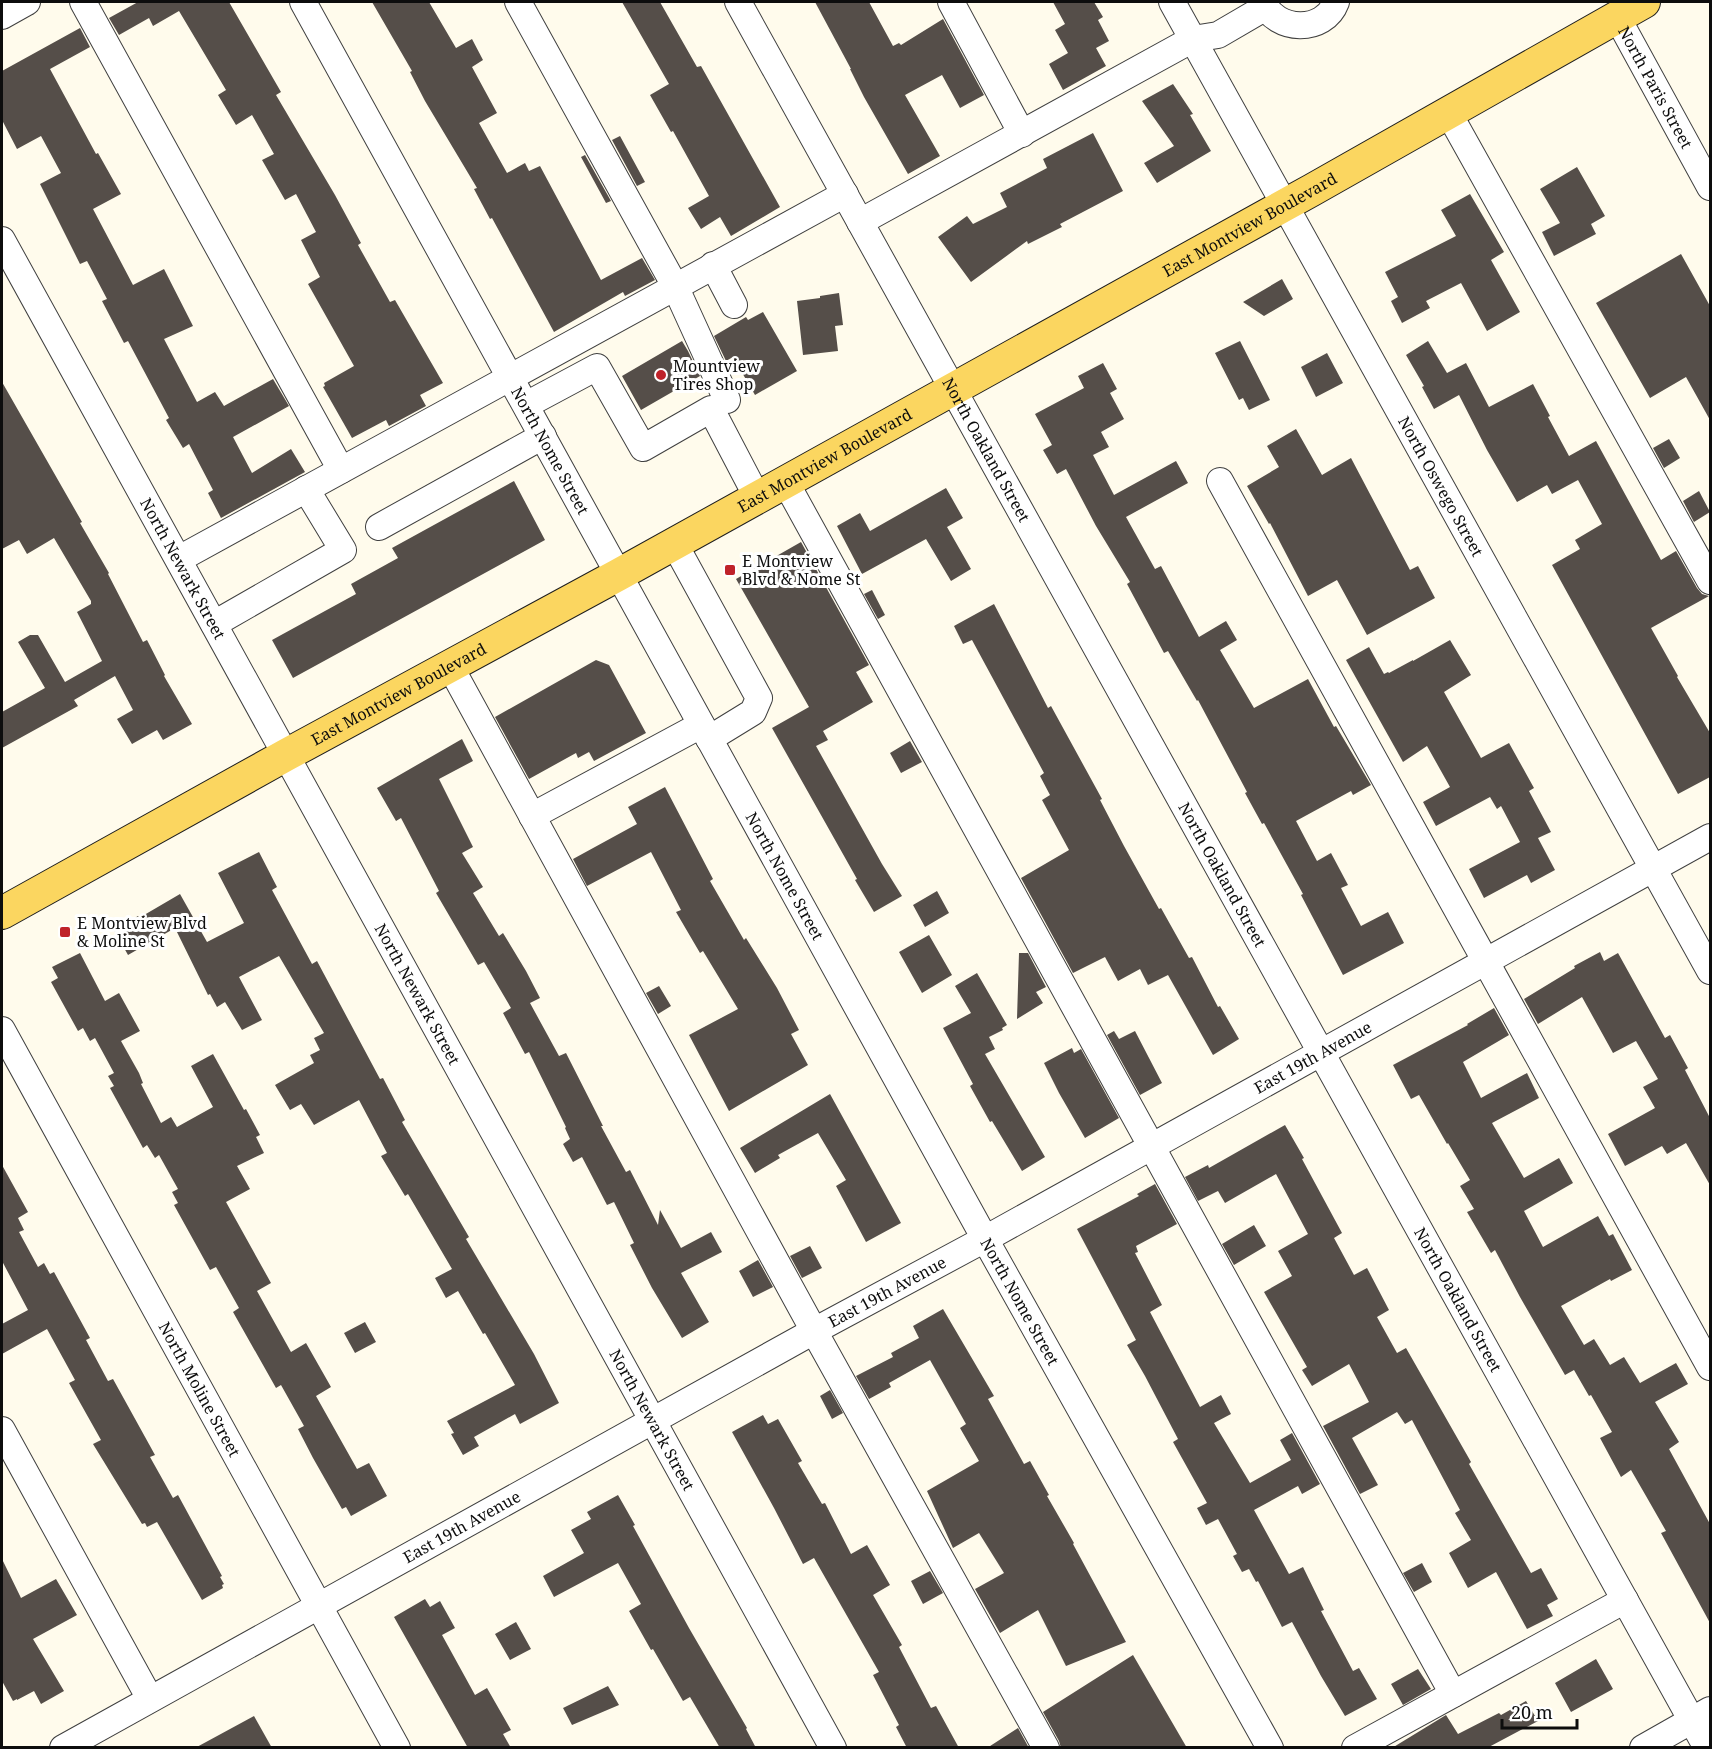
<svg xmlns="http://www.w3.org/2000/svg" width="1712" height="1749" viewBox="0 0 1712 1749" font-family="'Noto Serif',serif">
<rect width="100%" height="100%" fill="#fffbec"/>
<path fill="#554e49" d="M138 2H229L281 92 276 95 335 195 361 243 358 245 390 302 395 300 443 383 420 395 426 406 389 426 386 420 352 438 323 387 325 386 324 383 354 366 308 284 320 277 301 240 316 232 296 194 285 200 262 160 274 154 252 115 236 125 218 95 226 90 179 11 153 26 149 18 119 35 109 18Z
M372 2H429L456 48 472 39 483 60 472 67 497 113 479 123 507 173 525 163 529 171 540 166 601 280 642 258 655 280 625 296 623 292 554 332 492 218 490 219 474 189 477 188 425 101 410 72 412 71Z
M622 2H660L697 67 701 66 780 207 731 236 720 217 701 229 688 208 709 196 673 131 671 132 650 95 669 84Z
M815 2H869L893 46 899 43 901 45 943 19 984 95 960 108 942 75 905 95 940 156 908 174 864 97 850 69H851Z
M1053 2H1094L1103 17 1098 20 1109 41 1096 48 1106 66 1063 90 1049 64 1068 53 1055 30 1065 24Z
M80 28 90 47 50 69 96 154 98 153 121 194 93 209 133 285 164 269 193 326 164 339 197 402 215 392 224 406 273 379 289 406 233 437 252 473 291 449 305 472 221 518 208 493 213 490 189 444 183 448 166 420 169 418 128 341 124 343 102 301 107 299 87 261 80 264 40 184 61 173 41 136 17 149 2 120V71Z
M1173 84 1193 114 1190 115 1211 151 1157 183 1144 163 1174 146 1142 101Z
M1093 133 1123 191 1060 224 1062 227 1028 244 1027 241 971 282 938 237 967 216 973 224 1007 207 1000 193 1047 168 1043 159Z
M620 136 645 182 637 186 612 140Z
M585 155 611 201 606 203 581 157Z
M1577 167 1605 216 1591 224 1596 234 1554 256 1542 232 1560 223 1540 189Z
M1470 194 1504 252 1491 260 1520 312 1487 331 1461 283 1426 301 1430 308 1402 323 1391 301 1398 297 1385 272 1456 236 1441 210Z
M1681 254 1710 306V420L1686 377 1650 398 1596 303Z
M1282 279 1293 299 1264 316 1243 302Z
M839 293 843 325 835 326 838 351 803 355 797 301 820 298V296Z
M763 312 797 371 755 395 733 357 726 361 714 336 746 317 748 320Z
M682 341 688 351 700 376 641 410 622 376Z
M1240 341 1270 400 1249 410 1243 398 1239 400 1215 353Z
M1428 341 1447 373 1466 363 1489 407 1533 384 1550 416 1548 417 1569 456 1596 441 1661 560 1676 551 1697 588 1702 594 1709 596 1651 628 1678 676 1677 677 1710 733V777L1678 794 1552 565 1580 549 1575 540 1602 524 1578 480 1552 494 1547 485 1517 502 1487 450 1459 395 1434 409 1422 387 1424 386 1406 355Z
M1327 353 1343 383 1316 397 1301 367Z
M1103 363 1117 389 1110 393 1124 419 1101 432 1109 447 1093 455 1114 495 1176 461 1188 483 1126 517 1155 569 1161 566 1199 637 1226 621 1237 640 1220 650 1254 708 1308 679 1334 727 1336 726 1371 785 1353 795 1351 791 1296 821 1317 861 1331 853 1348 885 1341 888 1361 926 1388 912 1404 943 1343 975 1301 895 1303 894 1264 823 1262 824 1245 793 1247 792 1198 700 1197 701 1168 651 1164 653 1127 584 1130 582 1096 526 1066 469 1057 474 1043 450 1052 445 1035 414 1084 388 1078 376Z
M2 382 82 522 80 523 109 573 108 574 143 642 147 640 165 675 164 676 192 724 163 740 157 730 132 744 117 719 133 710 115 676 74 700 78 706 2 748V712L45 688 18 642 30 635H38L65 682 102 661 77 612 91 604V601L54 538 27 554 19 540 2 549Z
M1296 429 1322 475 1351 458 1410 570 1418 566 1435 598 1367 635 1337 580 1308 596 1270 523 1269 524 1247 486 1279 467 1267 446Z
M1669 439 1680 458 1664 468 1653 448Z
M514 481 545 540 293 678 272 640 356 594 351 584 398 558 392 548Z
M946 488 963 518 947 527 971 569 951 581 926 539 862 574 837 526 860 513 870 531Z
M1699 491 1710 512 1694 522 1683 501Z
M801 542 869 665 856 672 873 702 823 731 828 740 816 746 882 864 902 896 874 912 855 880 857 879 772 728 809 707 736 579Z
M872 590 885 615 878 619 864 594Z
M994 604 1048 708 1051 706 1102 799 1100 800 1124 846 1159 909 1161 908 1189 958 1192 957 1218 1007 1220 1006 1239 1039 1213 1055 1168 975 1148 985 1140 969 1118 981 1105 957 1073 973 1021 878 1069 850 1042 800 1050 795 1040 776 1044 773 972 640 963 644 954 626Z
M1450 640 1471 675 1444 692 1481 758 1509 743 1534 788 1529 791 1551 832 1538 838 1555 870 1531 883 1527 875 1484 898 1469 869 1520 842 1501 806 1497 809 1490 797 1436 826 1423 802 1450 787 1427 746 1403 762 1346 660 1369 647 1384 674 1388 672 1389 673 1413 660V661Z
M596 660 609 665 646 733 594 761 589 752 578 758 576 753 529 779 495 717Z
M462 739 473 761 439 779 473 847 462 853 483 887 473 893 499 936 503 933 526 971 540 998 530 1003 559 1056 566 1053 603 1126H601L626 1172 630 1170 658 1225 660 1210 681 1248 711 1232 722 1252 681 1273 709 1322 682 1338 652 1288 630 1245 634 1243 614 1202 607 1205 582 1157 573 1162 563 1144 570 1139 565 1128 566 1127 529 1052 525 1054 503 1013 511 1008 484 962 478 965 436 893 439 891 401 818 396 821 377 788Z
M910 741 922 762 901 773 890 753Z
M665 787 713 879 710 881 744 940 746 938 777 988 799 1030 791 1034 808 1065 729 1111 689 1035 738 1009 703 951 700 953 676 912 681 910 651 852 587 886 573 859 637 824 628 807Z
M259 852 277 887 272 890 312 964 317 961 380 1079 383 1078 405 1120 402 1122 469 1237 466 1239 534 1354 559 1403 520 1424 515 1414 474 1437 479 1446 463 1455 451 1434 454 1433 447 1421 515 1385 485 1333 483 1334 458 1291 446 1298 435 1278 452 1269 408 1194 405 1196 381 1156 387 1153 359 1100 314 1125 301 1104 290 1110 275 1085 314 1063 310 1055 320 1050 314 1038 324 1033 279 956 239 977 262 1020 242 1030 225 1002 217 1007 210 994 208 995 175 928 128 955 114 930 138 916 139 918 180 894 207 942 244 923 218 873Z
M937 891 949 913 925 927 913 905Z
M929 935 952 975 922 993 899 952Z
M1600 952 1604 961 1618 953 1665 1038 1670 1035 1688 1068 1685 1070 1710 1118V1185L1686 1143 1667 1154 1662 1146 1625 1166 1608 1134 1655 1108 1643 1087 1658 1079 1636 1041 1613 1053 1582 997 1538 1024 1524 999 1575 968 1574 966Z
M80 953 105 1001 119 993 140 1031 121 1041 139 1073 143 1083 141 1084 161 1123 171 1117 177 1127 213 1107 191 1066 213 1054 244 1110 246 1109 260 1135 256 1137 264 1153 237 1166 250 1189 226 1202 271 1283 257 1291 291 1352 306 1343 331 1387 316 1396 357 1469 369 1463 387 1496 351 1516 346 1507 342 1509 313 1458 298 1429 304 1426 281 1385 276 1388 233 1312 239 1308 216 1267 210 1270 174 1205 178 1203 172 1192 178 1189 159 1155 155 1158 147 1145 143 1148 110 1088 114 1086 108 1076 114 1073 95 1038 90 1041 83 1028 78 1031 51 982 58 978 52 967Z
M1019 953H1028L1046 987 1036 992 1043 1003 1017 1019Z
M977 973 1007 1025 1002 1028 1003 1030 989 1037 995 1049 985 1054 1045 1157 1022 1171 992 1121 990 1122 970 1086 973 1084 943 1028 971 1013 955 986Z
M659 986 671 1006 658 1014 646 993Z
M1494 1008 1509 1035 1463 1062 1481 1098 1527 1073 1539 1098 1492 1123 1524 1178 1559 1158 1573 1183 1524 1211 1543 1247 1598 1216 1609 1236 1613 1234 1632 1270 1611 1281 1610 1279 1561 1306 1584 1345 1594 1339 1610 1365 1624 1357 1640 1383 1676 1363 1688 1384 1655 1402 1679 1442 1669 1449 1710 1524V1623L1661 1533 1666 1531 1646 1496 1631 1470 1621 1477 1600 1438 1612 1432 1591 1395 1589 1396 1574 1370 1565 1375 1520 1297 1495 1250 1491 1253 1467 1212 1474 1209 1460 1186 1470 1180 1448 1143 1447 1144 1419 1095 1411 1099 1393 1065 1468 1025 1467 1024Z
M1114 1031 1119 1039 1135 1031 1162 1083 1140 1095 1107 1035Z
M1072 1048 1074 1053 1081 1049 1119 1118 1085 1138 1059 1093 1044 1063Z
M830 1094 901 1223 866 1242 836 1186 846 1180 818 1133 778 1155 780 1158 755 1173 740 1148Z
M1285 1125 1304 1158 1302 1159 1342 1233 1334 1238 1354 1275 1367 1268 1389 1310 1377 1317 1397 1353 1406 1348 1471 1462 1469 1464 1531 1573 1541 1568 1558 1599 1547 1605 1553 1616 1527 1629 1496 1572 1468 1588 1449 1553 1471 1540 1455 1513 1460 1510 1412 1420 1405 1424 1397 1412 1352 1438 1378 1485 1360 1494 1323 1426 1369 1402 1349 1364 1312 1386 1302 1370 1307 1367 1264 1292 1292 1276 1278 1251 1308 1234 1276 1174 1225 1203 1218 1191 1198 1201 1185 1177 1208 1165 1209 1168Z
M2 1165 28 1212 18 1218 24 1230 19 1232 38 1267 44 1263 50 1274 54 1272 90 1338 86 1340 108 1381 113 1379 155 1455 150 1457 173 1498 178 1495 222 1576 220 1577 224 1584 222 1585 223 1588 202 1600 157 1522 147 1527 145 1523 142 1524 93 1444 101 1440 69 1383 75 1380 47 1329 2 1354V1324L28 1310 2 1261Z
M1155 1184 1177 1224 1136 1246 1138 1252 1135 1253 1162 1305 1150 1312 1200 1407 1221 1395 1231 1414 1214 1423 1250 1483 1291 1460 1280 1440 1292 1433 1320 1484 1302 1494 1298 1486 1254 1510 1289 1574 1303 1567 1324 1610 1321 1611 1353 1671 1359 1668 1377 1699 1345 1716 1321 1676 1292 1622 1282 1627 1258 1581 1256 1582 1249 1569 1242 1572 1233 1556 1237 1554 1218 1519 1206 1525 1197 1508 1207 1503 1173 1442 1178 1439 1145 1376 1127 1345 1136 1340 1077 1229 1139 1196 1137 1194Z
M1254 1225 1266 1246 1234 1265 1222 1244Z
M810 1246 822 1268 802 1278 790 1256Z
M758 1260 773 1287 753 1297 739 1271Z
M943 1309 994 1396 988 1399 1024 1464 1030 1461 1049 1495 1047 1496 1074 1543 1073 1544 1126 1642 1066 1666 1038 1610 1000 1633 975 1589 1004 1573 979 1533 953 1548 927 1491 979 1461 960 1428 966 1424 930 1360 889 1383 891 1387 869 1399 856 1376 893 1357 891 1353 919 1338 913 1326Z
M365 1322 376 1342 355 1353 344 1333Z
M830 1390 843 1413 832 1419 820 1396Z
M763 1415 768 1424 778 1419 802 1461 798 1463 822 1504 825 1503 851 1554 867 1545 890 1585 873 1595 902 1645 899 1647 931 1708 936 1706 959 1748H907L896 1727 899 1725 873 1675 879 1672 814 1558 803 1564 774 1508 732 1432Z
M618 1495 635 1525 633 1526 689 1628 747 1728 746 1729 756 1748H720L690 1697 683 1701 653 1649 651 1650 629 1611 641 1604 618 1563 554 1597 543 1576 584 1553 571 1530 591 1519 587 1512Z
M2 1559 21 1598 56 1579 77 1615 33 1639 64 1691 41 1704 34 1691 17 1700V1699L13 1701 2 1681Z
M1422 1563 1432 1582 1414 1592 1403 1573Z
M930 1571 943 1593 923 1604 911 1581Z
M425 1599 430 1607 440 1601 455 1628 442 1635 475 1695 487 1688 511 1730 503 1734 511 1748H468L394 1617Z
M516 1622 531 1649 510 1660 495 1634Z
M1133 1655 1187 1748H1061L1059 1741 1043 1712Z
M1596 1659 1613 1689 1571 1712 1555 1683Z
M1418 1669 1431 1689 1403 1705 1391 1684Z
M608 1686 619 1705 572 1725 563 1708Z
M1526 1701 1538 1721 1487 1748H1392L1446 1715 1458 1734 1499 1713 1501 1715Z
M254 1716 272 1748H195Z
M1018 1728 1029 1748H987Z"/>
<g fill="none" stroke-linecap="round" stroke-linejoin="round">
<defs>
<g id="minor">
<path d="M83 2 341 470"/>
<path id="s1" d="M303 2 985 1239 1270 1748"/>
<path d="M518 2 675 286 727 400"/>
<path id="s2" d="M738 2 1707 1748"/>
<path d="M951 2 1022 134"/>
<path id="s3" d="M1172 2 1710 971"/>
<path d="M1263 2C1276 32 1324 34 1336 2"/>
<path d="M2 16 27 2"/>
<path id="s4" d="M1617 17 1710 187"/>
<path d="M1448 112 1710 581"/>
<path d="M860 222 1193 39 1218 35 1266 7"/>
<path id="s5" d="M2 240 833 1748"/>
<path d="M713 265 734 305"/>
<path d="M526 405 597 367 643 448 711 409 757 497"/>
<path d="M785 481 1453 1694"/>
<path d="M1220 481 1710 1367"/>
<path d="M379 527 543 436"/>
<path d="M674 543 759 698 753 712 709 739"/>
<path d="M179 559 845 194"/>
<path d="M214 624 343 550 306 489"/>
<path d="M450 666 814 1331 1046 1748"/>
<path d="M532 816 701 725"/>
<path id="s6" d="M2 1030 397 1748"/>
<path d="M2 1430 150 1699"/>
<path id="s7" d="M63 1748 814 1331 985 1239 1710 837"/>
<path d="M1355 1748 1625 1600"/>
<path d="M1643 1748 1710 1710"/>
</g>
<g id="major">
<path id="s8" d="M2 913 286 755 618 575 1312 190 1644 2"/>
</g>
</defs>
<use href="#minor" stroke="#404040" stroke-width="28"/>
<use href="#major" stroke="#1e1e1e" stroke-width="34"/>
<use href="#minor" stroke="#fff" stroke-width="26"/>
<use href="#major" stroke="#fbd660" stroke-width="32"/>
</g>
<g fill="#bf2229" stroke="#fff" stroke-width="2">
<circle cx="661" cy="375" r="6"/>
<rect x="724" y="564" width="12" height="12" rx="3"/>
<rect x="59" y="926" width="12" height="12" rx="3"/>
</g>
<g text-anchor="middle" stroke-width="6" stroke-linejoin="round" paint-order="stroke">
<g font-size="16" fill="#0d0d0d" stroke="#fff">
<text dy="6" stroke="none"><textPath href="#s4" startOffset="80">North Paris Street</textPath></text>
<text dy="6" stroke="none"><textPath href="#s8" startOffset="1425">East Montview Boulevard</textPath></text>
<text dy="6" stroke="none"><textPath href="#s1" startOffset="512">North Nome Street</textPath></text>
<text dy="6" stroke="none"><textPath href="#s2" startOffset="512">North Oakland Street</textPath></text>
<text dy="6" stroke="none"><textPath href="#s8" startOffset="939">East Montview Boulevard</textPath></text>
<text dy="6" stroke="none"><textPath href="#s3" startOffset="554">North Oswego Street</textPath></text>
<text dy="6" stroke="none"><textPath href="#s5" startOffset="375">North Newark Street</textPath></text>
<text dy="6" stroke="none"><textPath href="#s8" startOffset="453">East Montview Boulevard</textPath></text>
<text dy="6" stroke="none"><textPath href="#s2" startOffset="998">North Oakland Street</textPath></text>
<text dy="6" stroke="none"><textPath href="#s1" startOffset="998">North Nome Street</textPath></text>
<text dy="6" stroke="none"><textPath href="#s5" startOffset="861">North Newark Street</textPath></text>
<text dy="6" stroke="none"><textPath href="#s7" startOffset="1428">East 19th Avenue</textPath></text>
<text dy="6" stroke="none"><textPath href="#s7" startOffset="942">East 19th Avenue</textPath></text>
<text dy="6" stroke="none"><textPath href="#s2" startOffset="1484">North Oakland Street</textPath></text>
<text dy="6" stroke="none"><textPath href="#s1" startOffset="1484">North Nome Street</textPath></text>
<text dy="6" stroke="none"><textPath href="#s6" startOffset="410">North Moline Street</textPath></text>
<text dy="6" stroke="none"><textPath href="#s5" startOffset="1347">North Newark Street</textPath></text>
<text dy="6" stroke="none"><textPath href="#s7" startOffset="456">East 19th Avenue</textPath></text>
</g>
<g font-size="16" fill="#0d0d0d" stroke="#fff" text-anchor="start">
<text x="673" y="372">Mountview<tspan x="673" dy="18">Tires Shop</tspan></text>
<text x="742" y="567">E Montview<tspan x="742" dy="18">Blvd &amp; Nome St</tspan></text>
<text x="77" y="929">E Montview Blvd<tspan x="77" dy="18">&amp; Moline St</tspan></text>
</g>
</g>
<rect width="1712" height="1749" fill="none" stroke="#0d0d0d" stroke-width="6"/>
<path d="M1502 1719v9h75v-9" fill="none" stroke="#0d0d0d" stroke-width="3"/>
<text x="1511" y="1719" font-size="18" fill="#0d0d0d" stroke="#ffffff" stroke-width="4.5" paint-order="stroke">20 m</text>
</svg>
